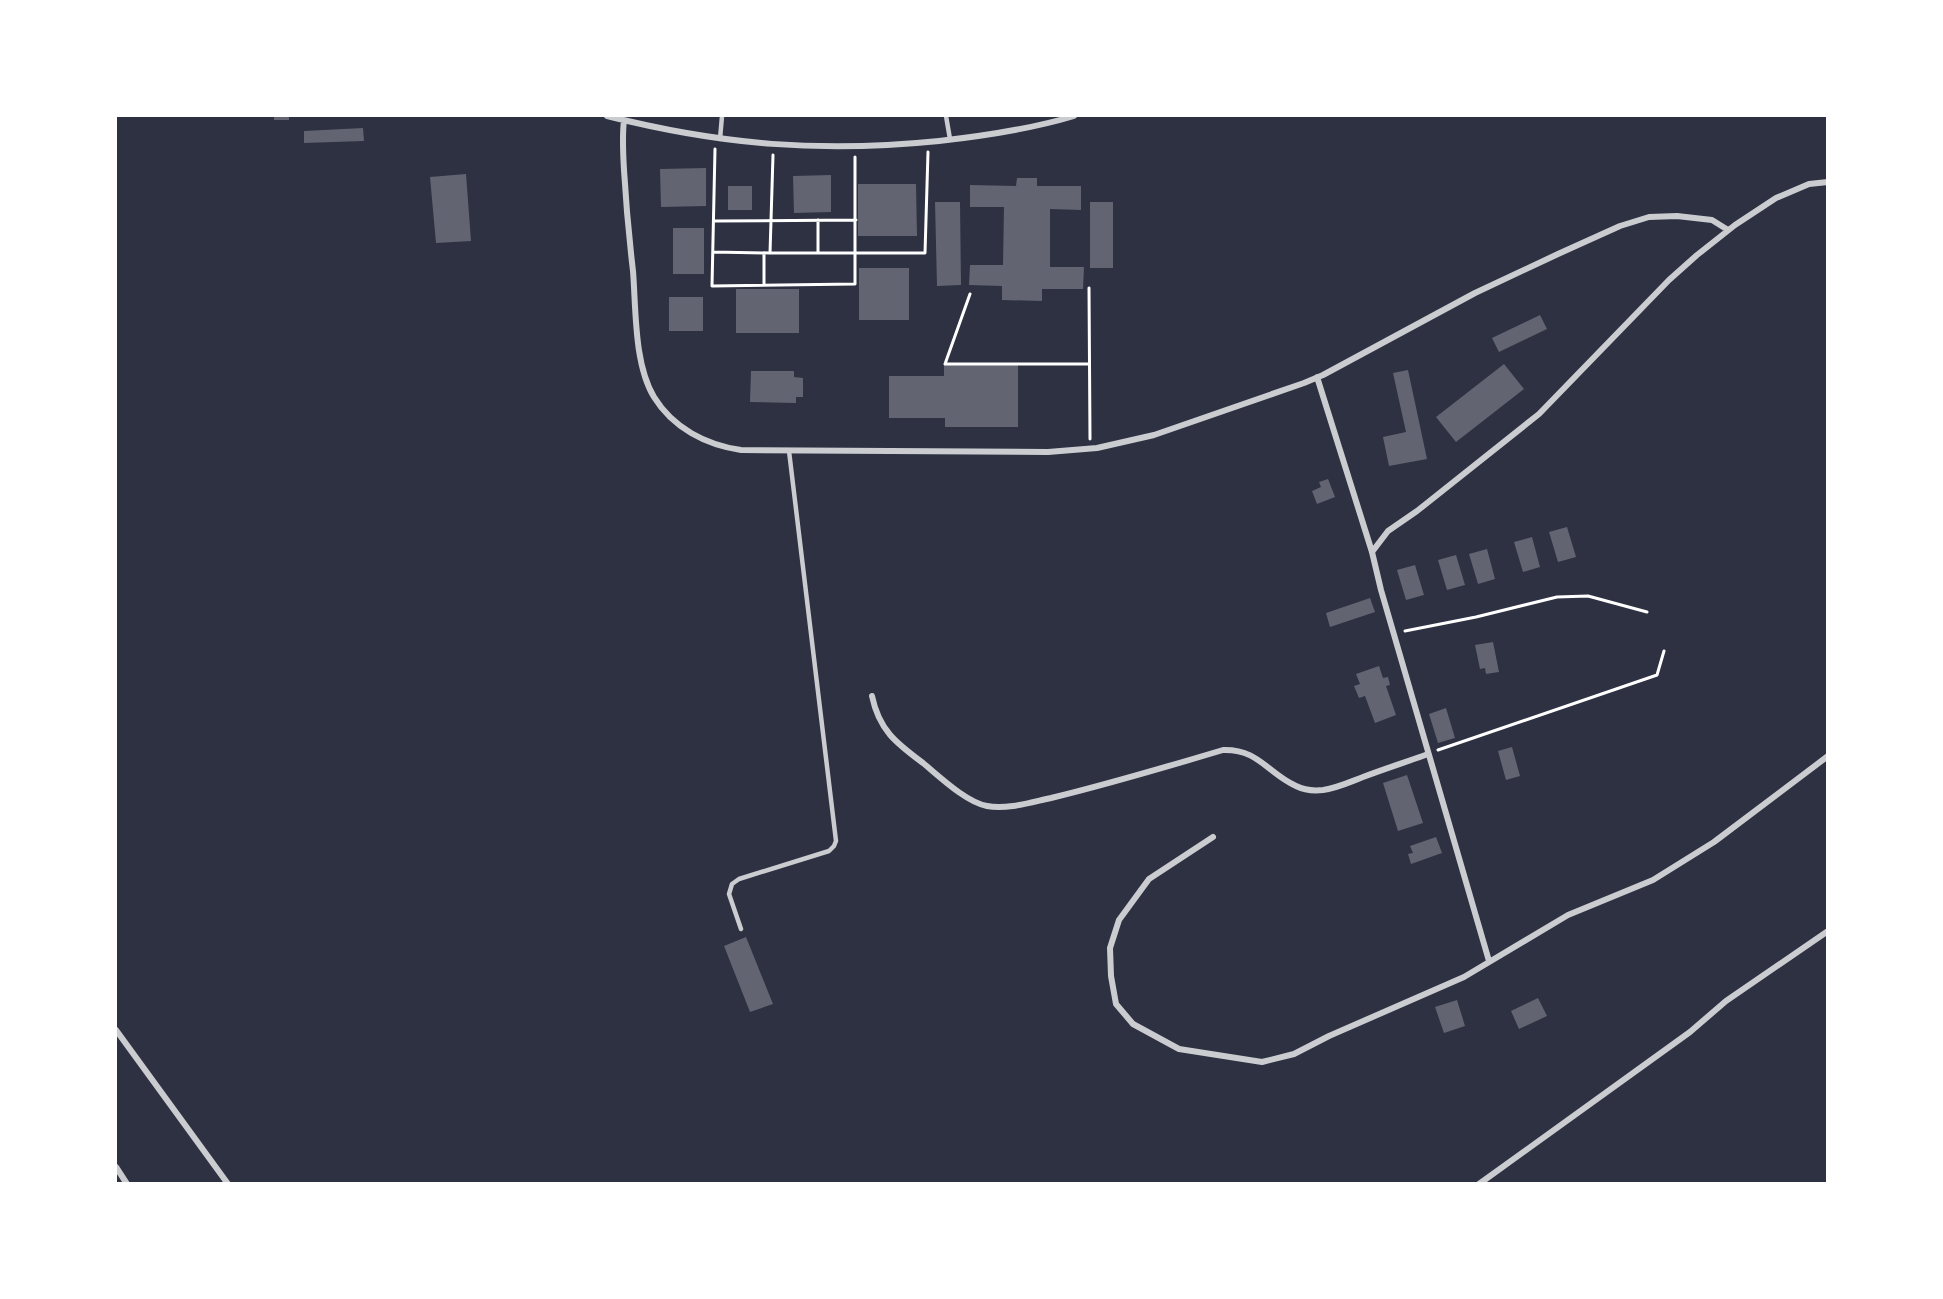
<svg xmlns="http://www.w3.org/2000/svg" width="1943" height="1299" viewBox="0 0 1943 1299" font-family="'Fira Sans Condensed',sans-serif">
<rect width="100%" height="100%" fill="#2d3142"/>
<path fill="#626471" d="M274 116H289V120H274Z
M363 128 364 141 304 143V131Z
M706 168V206L661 207 660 169Z
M466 174 471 241 436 243 430 177Z
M831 175V212L794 213 793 176Z
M1017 178H1037V186H1081V210L1050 209V267H1084L1083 289H1042V301L1002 300V286L969 285 970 265H1003L1004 207H970V185L1016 186Z
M858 184H916L917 236H858Z
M728 186H752V210H728Z
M935 202H960L961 285 937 286Z
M1090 202H1113V268H1090Z
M673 228H704V274H673Z
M859 268H909V320H859Z
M736 289H799V333H736Z
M669 297H703V331H669Z
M1540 315 1547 329 1499 352 1492 338Z
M1504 364 1524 389 1456 442 1436 417Z
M944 365H1018V427H945V418H889V376H944Z
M1408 370 1427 459 1389 466 1383 437 1406 432 1393 373Z
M751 371H794V377L803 378V397H796V403L750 402Z
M1328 479 1335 497 1317 504 1312 491 1321 487 1319 482Z
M1567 527 1576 557 1558 562 1549 532Z
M1532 537 1540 567 1523 572 1514 542Z
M1487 549 1495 579 1478 584 1469 554Z
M1456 555 1465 585 1447 590 1438 560Z
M1415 565 1424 595 1406 600 1397 570Z
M1370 598 1375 612 1330 627 1326 613Z
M1493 642 1499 672 1486 674 1485 668 1480 669 1475 645Z
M1379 666 1383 678 1388 677 1390 685 1386 686 1396 715 1375 723 1365 696 1359 698 1354 686 1360 684 1356 674Z
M1446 708 1455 738 1438 743 1429 714Z
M1512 747 1520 776 1506 780 1498 751Z
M1407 775 1423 823 1398 831 1383 783Z
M1436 837 1442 853 1411 864 1408 854 1413 853 1410 846Z
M746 937 773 1004 750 1012 724 946Z
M1538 998 1547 1016 1519 1029 1511 1011Z
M1457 1000 1465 1026 1444 1033 1435 1007Z"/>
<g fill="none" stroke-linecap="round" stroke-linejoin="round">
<path stroke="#fff" stroke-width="3" d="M715 149 712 286 855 284V157
M818 220V253
M714 221 856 220
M713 252 770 253 773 155
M764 253V284
M770 253H925L928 152
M1089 288 1090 439
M970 294 945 364H1089
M1405 631 1476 617 1557 597 1588 596 1647 612
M1438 750 1657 675 1664 651"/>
<path stroke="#caccd0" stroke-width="4.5" d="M946 116 950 139
M720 139 722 116
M741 929 729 894 732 884 739 879 829 851 834 846 836 841 789 451"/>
<path stroke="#caccd0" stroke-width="6" d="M607 116C722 145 821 153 939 141 984 136 1031 129 1074 116
M624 120C622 137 623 153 624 170 626 204 629 237 633 271 636 309 634 364 654 397 673 428 706 445 741 450L1048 452 1097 448 1154 435 1304 383 1323 375 1475 293 1558 254 1620 226 1649 217 1677 216 1712 220 1728 230
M1317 377 1372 552 1381 590 1489 961
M1372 552 1388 531 1417 511 1539 414 1669 280 1697 255 1735 225 1776 198 1809 184 1828 182
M872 696C879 730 896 743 923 763 940 777 966 802 987 806 1007 810 1032 802 1051 798 1109 784 1166 767 1223 750 1259 749 1267 773 1296 786 1304 790 1314 791 1323 790 1337 788 1350 782 1363 777 1384 769 1406 762 1428 754
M1213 837 1149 879 1119 920 1110 948 1111 976 1116 1004 1133 1024 1179 1049 1262 1062 1294 1054 1329 1036 1464 977 1568 915 1653 880 1714 842 1828 756
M116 1030 228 1184
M116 1167 127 1184
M1479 1184 1690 1032 1726 1001 1828 931"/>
</g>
<rect width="1943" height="1299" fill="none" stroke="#ffffff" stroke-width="234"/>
</svg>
